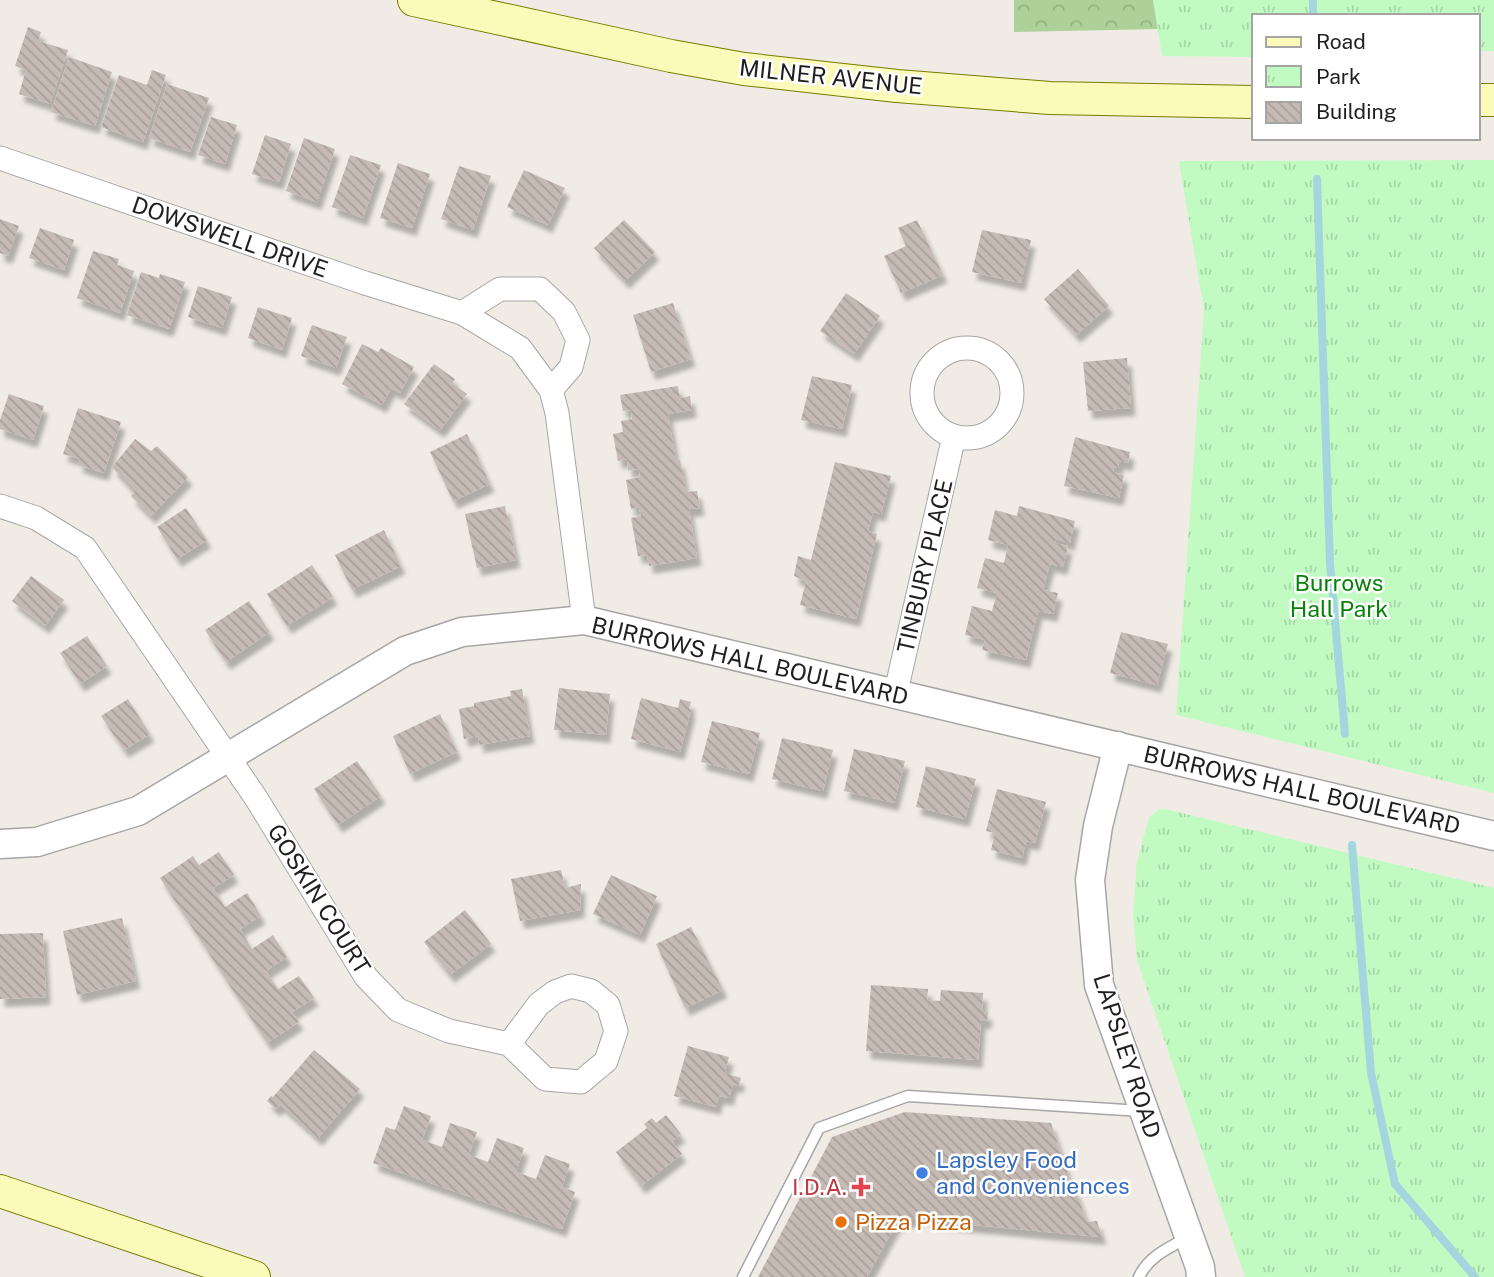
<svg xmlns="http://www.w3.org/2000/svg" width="1494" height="1277" viewBox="0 0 1494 1277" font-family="'Public Sans',sans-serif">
<defs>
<pattern id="forest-crowns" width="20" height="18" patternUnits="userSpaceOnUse" patternTransform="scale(1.75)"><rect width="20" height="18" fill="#add199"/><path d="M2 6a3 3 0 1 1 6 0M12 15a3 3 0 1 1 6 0" fill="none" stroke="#94b383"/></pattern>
<pattern id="park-tufts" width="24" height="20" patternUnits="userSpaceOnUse" patternTransform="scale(1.75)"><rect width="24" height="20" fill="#c1fbc2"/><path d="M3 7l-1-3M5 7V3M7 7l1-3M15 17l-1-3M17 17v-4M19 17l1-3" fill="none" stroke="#a5d7a6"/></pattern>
<pattern id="building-back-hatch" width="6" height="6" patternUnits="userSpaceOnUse" patternTransform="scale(1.75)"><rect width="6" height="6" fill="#c5bbb4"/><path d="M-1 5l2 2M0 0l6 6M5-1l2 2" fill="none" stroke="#a9a09a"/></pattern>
<filter id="shadow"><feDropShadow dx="4.5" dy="8" stdDeviation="2" flood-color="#0004"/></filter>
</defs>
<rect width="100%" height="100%" fill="#f0ece5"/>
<path fill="url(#forest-crowns)" d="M1014 0H1494V22L1478 16H1254V27L1014 32Z"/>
<path fill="url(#park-tufts)" d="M1153 0H1494V51H1478V16H1254V57L1162 56Z
M1494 160V793L1176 715 1204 310 1179 161Z
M1165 809 1494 888V1277H1245L1137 960 1133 915 1137 862 1149 817 1158 810Z"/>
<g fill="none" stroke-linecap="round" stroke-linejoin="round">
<path stroke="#a4d6df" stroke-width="8" d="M1313 0V16
M1317 179 1330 563 1345 734
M1352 845 1371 1073 1395 1184 1475 1277"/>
</g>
<path fill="url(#building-back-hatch)" filter="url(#shadow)" d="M28 27 41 32 38 41 68 50 50 104 19 94 26 70 15 66Z
M69 57 112 72 95 126 51 112Z
M152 70 166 75 143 142 101 127 119 75 147 85Z
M167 84 209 98 190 152 149 138Z
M211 117 237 125 225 164 198 155Z
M265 135 291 144 279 182 252 174Z
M304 138 335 149 317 202 286 191Z
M350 155 381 165 363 218 332 207Z
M398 163 430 174 412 228 380 218Z
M459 166 491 176 473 230 441 219Z
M524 170 565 188 548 225 507 207Z
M0 219 19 226 8 256 0 253Z
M624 220 655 252 625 281 594 248Z
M917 220 943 275 901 293 884 256 906 246 898 228Z
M40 228 74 240 64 270 29 258Z
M982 230 1031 240 1021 283 972 272Z
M93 251 119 259 117 265 134 271 120 313 77 298Z
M1078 269 1109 306 1076 335 1044 299Z
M141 272 159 278 160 274 185 282 169 329 127 315Z
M198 286 232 297 222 328 188 317Z
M846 293 880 316 854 354 820 331Z
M673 303 691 359 651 372 633 315Z
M258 307 292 318 282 350 248 338Z
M312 325 347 337 336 368 301 356Z
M362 344 378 352 381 348 414 367 400 393 391 388 382 405 342 384Z
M1127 358 1131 408 1088 411 1083 362Z
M434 364 455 379 452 383 467 394 440 430 404 404Z
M812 376 852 385 842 429 801 420Z
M678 386 680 398 690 396 692 410 668 414 676 461 680 460 686 492 697 491 700 508 689 509 697 558 649 566 647 555 638 556 631 518 641 516 639 507 631 509 626 480 640 477 639 469 628 470 627 459 618 461 613 434 623 432 621 421 632 419 631 410 623 411 620 395Z
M9 394 44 406 33 440 0 429V420Z
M78 408 121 422 104 473 78 465 80 459 63 454Z
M467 434 490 484 453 501 430 452Z
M1075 437 1130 452 1128 463 1119 461 1118 468 1114 467 1113 472 1124 475 1119 498 1064 486Z
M135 439 151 451 157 446 188 477 151 516 131 496 135 492 112 467Z
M835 462 891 476 881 514 873 512 868 531 877 534 856 619 800 605 806 581 794 576 798 556 811 560Z
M505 506 516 560 477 568 465 514Z
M1019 506 1075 521 1070 543 1056 539 1055 543 1068 546 1063 567 1050 564 1043 590 1058 593 1053 614 1038 611 1026 660 982 650 985 640 965 635 972 606 992 611 997 593 977 588 985 558 1004 563 1008 545 988 540 995 510 1017 516Z
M186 508 207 540 177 559 157 527Z
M384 530 401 566 352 590 335 555Z
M312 565 333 597 287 626 267 594Z
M31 576 64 600 45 626 12 601Z
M249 601 270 632 226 662 205 630Z
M1121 632 1168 644 1157 685 1110 673Z
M87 636 107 666 80 684 60 653Z
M559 688 610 694 606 735 554 730Z
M522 689 530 736 479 745 478 736 464 739 459 709 474 706V703L511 696 510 691Z
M641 698 678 708 680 699 691 702 689 709 691 710 680 752 631 739Z
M128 699 150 734 124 750 101 716Z
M440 714 457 752 410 774 393 736Z
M712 721 760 733 749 774 701 762Z
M782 738 833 750 823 791 772 779Z
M854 749 905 761 894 803 844 791Z
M357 761 381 796 338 825 314 789Z
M926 766 976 779 965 819 916 807Z
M997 789 1046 802 1035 843 1026 841 1022 858 991 850 995 833 986 831Z
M219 852 234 875 213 888 225 907 247 893 261 916 240 929 252 949 273 935 287 957 266 971 278 989 299 976 314 998 292 1012 299 1022 267 1043 160 878 193 856 199 865Z
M561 870 565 888 581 884 580 910 520 921 511 879Z
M611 875 657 896 640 935 593 914Z
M465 910 491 944 450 975 424 942Z
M122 918 136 981 77 995 63 931Z
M691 927 723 990 685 1008 656 944Z
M43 933 46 997 0 999V934Z
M871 985 928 989 927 1000 940 1001 941 990 983 993 982 1012H988L987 1021H981L978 1060 866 1051Z
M688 1046 729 1057 725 1073 741 1078 739 1085 733 1084 729 1098 719 1096 716 1107 674 1096Z
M314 1050 360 1089 318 1138 280 1104 276 1109 267 1101 271 1096 273 1097Z
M404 1106 431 1116 422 1140 442 1147 450 1123 477 1132 469 1155 488 1162 497 1138 524 1148 516 1172 536 1179 545 1155 570 1164 562 1187 575 1192 562 1229 373 1163 386 1127 395 1130Z
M905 1112 1051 1123 1073 1190 1075 1189 1087 1222 1097 1221 1102 1237 928 1221 927 1214 896 1224 867 1277H758L832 1137Z
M666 1115 681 1134 672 1141 682 1154 641 1186 616 1152 647 1128 644 1124 652 1118 656 1123Z"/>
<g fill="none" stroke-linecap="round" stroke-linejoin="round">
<defs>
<path id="service" d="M743 1277 819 1128 908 1096 1141 1111
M1139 1277C1148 1257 1168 1248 1187 1238"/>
<path id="minor" d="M0 158 365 283 462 313 520 348 551 390 557 413 584 620
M462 313 500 289H540L564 312 578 340 571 367 551 390
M922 393a45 45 0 1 1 90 0a45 45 0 1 1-90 0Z
M0 506 36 518 85 548 256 798 366 977 398 1010 449 1031 509 1044 545 1079 581 1082 606 1061 616 1031 608 1005 591 991 571 986 555 992 539 1004 509 1044
M895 696 954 436"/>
<path id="tertiary" d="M1118 746 1098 826 1090 880 1099 985 1200 1267 1201 1277
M0 844 37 842 138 811 405 651 462 632 584 620 1494 836"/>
<path id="secondary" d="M414 0 671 56 744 69 897 86 1050 98 1254 102
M1478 100H1494
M0 1191 254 1277"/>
</defs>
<use href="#service" stroke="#a6a6a6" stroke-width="13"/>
<use href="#minor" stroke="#a6a6a6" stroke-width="25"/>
<use href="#tertiary" stroke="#a6a6a6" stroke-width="31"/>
<use href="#secondary" stroke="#777b01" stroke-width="34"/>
<use href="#service" stroke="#fff" stroke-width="10"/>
<use href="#minor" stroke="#fff" stroke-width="23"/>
<use href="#tertiary" stroke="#fff" stroke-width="28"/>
<use href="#secondary" stroke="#fcfab8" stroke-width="32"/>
</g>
<circle fill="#3f7fe0" stroke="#fff" stroke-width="2.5" cx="922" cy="1173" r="7"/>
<path fill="#e0444e" stroke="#fff" stroke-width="2.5" d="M857.5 1176.5h7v7h7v7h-7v7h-7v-7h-7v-7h7z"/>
<circle fill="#e8710a" stroke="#fff" stroke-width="2.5" cx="841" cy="1222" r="7"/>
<g text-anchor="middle" stroke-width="5" stroke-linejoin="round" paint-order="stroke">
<g font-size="23" fill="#1f1f1f" stroke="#fff">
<text transform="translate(831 77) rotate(6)" y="8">MILNER AVENUE</text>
<text transform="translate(230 237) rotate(19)" y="8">DOWSWELL DRIVE</text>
<text transform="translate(925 566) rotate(-77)" y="8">TINBURY PLACE</text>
<text transform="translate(750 661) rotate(13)" y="8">BURROWS HALL BOULEVARD</text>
<text transform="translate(1302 790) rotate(13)" y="8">BURROWS HALL BOULEVARD</text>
<text transform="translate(319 899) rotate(58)" y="8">GOSKIN COURT</text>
<text transform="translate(1127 1056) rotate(72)" y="8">LAPSLEY ROAD</text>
</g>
<g font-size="23" fill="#088309" stroke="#fff">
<text x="1339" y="591">Burrows<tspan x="1339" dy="26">Hall Park</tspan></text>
</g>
<g font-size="23" fill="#366cbe" stroke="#fff" text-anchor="start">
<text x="936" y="1168">Lapsley Food<tspan x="936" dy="26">and Conveniences</tspan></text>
</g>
<g font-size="23" fill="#be3a42" stroke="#fff" text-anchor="end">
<text x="847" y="1195">I.D.A.</text>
</g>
<g font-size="23" fill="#c56008" stroke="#fff" text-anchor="start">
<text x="855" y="1230">Pizza Pizza</text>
</g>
</g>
<rect x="1252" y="14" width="228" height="126" fill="#ffffff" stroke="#a5a5a5" stroke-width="2"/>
<rect x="1266" y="37" width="35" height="10" fill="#fcfab8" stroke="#a5a5a5" stroke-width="2"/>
<text x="1316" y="49" font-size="21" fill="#1f1f1f">Road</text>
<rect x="1266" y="66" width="35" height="21" fill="url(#park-tufts)" stroke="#a5a5a5" stroke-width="2"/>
<text x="1316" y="84" font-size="21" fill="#1f1f1f">Park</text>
<rect x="1266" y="102" width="35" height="21" fill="url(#building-back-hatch)" stroke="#a5a5a5" stroke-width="2"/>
<text x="1316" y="119" font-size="21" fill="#1f1f1f">Building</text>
</svg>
